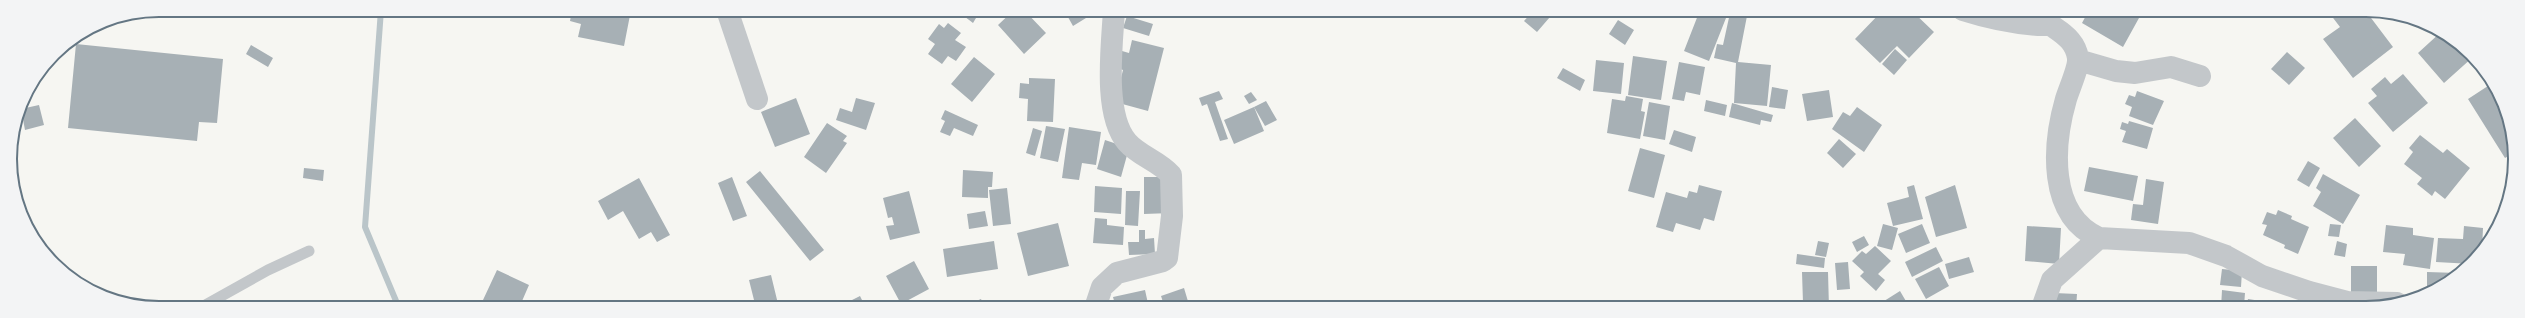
<svg xmlns="http://www.w3.org/2000/svg" width="2525" height="318" viewBox="0 0 2525 318" font-family="Ubuntu,sans-serif">
<rect width="100%" height="100%" fill="#f6f6f2"/>
<g fill="none" stroke-linecap="round" stroke-linejoin="round">
<path stroke="#bac5c9" stroke-width="6" d="M381 10 365 227 399 308"/>
</g>
<path fill="#a7b0b5" d="M572 10H631L624 46 578 37 581 24 570 21Z
M956 10H975L979 13 973 23Z
M1014 10H1024L1046 33 1024 54 998 25Z
M1064 10H1099L1073 26Z
M1534 10H1556L1537 32 1524 21Z
M1700 10H1706L1726 18 1709 61 1684 51Z
M1883 10H1911L1934 32 1909 58 1897 46 1880 63 1855 39Z
M2032 10H2047V17L2032 16Z
M2089 10H2125L2139 18 2123 47 2082 23Z
M2327 10H2365L2393 47 2353 78 2323 39 2340 27Z
M1730 13 1747 16 1738 62 1771 65 1767 106 1734 103 1736 63 1714 58 1717 44 1723 45Z
M1127 16 1153 24 1149 36 1123 28Z
M1618 20 1634 30 1625 45 1609 34Z
M948 23 961 33 955 40 966 47 956 61 948 56 942 64 928 54 935 44 928 39 939 24 944 28Z
M2441 32 2473 57 2444 83 2418 53Z
M1132 40 1164 48 1148 111 1115 102 1123 70 1118 68 1122 51 1129 53Z
M76 44 223 59 217 123 199 122 197 141 68 128Z
M251 45 273 58 268 67 246 54Z
M1895 49 1907 60 1894 75 1882 64Z
M2287 52 2305 68 2289 85 2271 69Z
M1633 56 1667 61 1661 100 1628 95Z
M974 57 995 74 972 102 951 84Z
M1596 60 1624 63 1621 94 1593 91Z
M1679 62 1705 67 1700 95 1686 92 1684 101 1672 99Z
M1563 68 1585 80 1580 91 1557 78Z
M2403 74 2428 103 2393 132 2368 103 2377 96 2371 89 2385 77 2391 84Z
M1029 78 1055 79 1053 122 1027 121 1028 99 1019 98 1020 83 1029 84Z
M2491 84 2507 111 2513 153 2505 158 2468 99Z
M1772 87 1788 90 1785 109 1769 107Z
M1829 90 1833 117 1807 121 1802 94Z
M1219 91 1223 99 1215 102 1228 139 1220 141 1207 104 1202 106 1199 98Z
M2137 91 2164 101 2153 125 2129 116 2132 107 2125 104 2129 95 2135 97Z
M1251 92 1257 100 1249 104 1244 96Z
M1626 96 1643 99 1641 111 1645 112 1640 139 1607 133 1612 99 1625 101Z
M796 98 810 134 775 147 761 112Z
M856 98 875 103 866 130 836 120 840 108 852 112Z
M1706 100 1727 105 1725 116 1704 111Z
M1266 101 1277 120 1265 126 1254 107Z
M1649 102 1670 106 1665 140 1643 136Z
M1732 103 1773 115 1771 122 1761 120 1760 125 1729 117Z
M39 105 44 125 25 130 21 109Z
M1254 107 1264 131 1234 144 1224 120Z
M1857 107 1882 125 1864 152 1832 129 1843 112 1850 116Z
M945 110 978 125 973 136 954 128 950 136 940 132 945 121 941 119Z
M2355 118 2381 146 2359 167 2333 138Z
M2129 121 2153 128 2147 149 2122 142 2126 131 2120 129 2122 122 2128 124Z
M827 123 847 136 843 141 847 143 826 173 804 157Z
M1046 126 1065 129 1058 162 1040 158Z
M1069 127 1101 132 1096 165 1082 163 1079 180 1062 178Z
M1033 128 1042 131 1035 156 1026 153Z
M1674 130 1696 137 1692 152 1669 144Z
M2420 135 2443 153 2447 149 2470 168 2445 199 2435 191 2432 196 2417 184 2422 178 2404 164 2413 152 2409 148Z
M1839 139 1856 154 1843 168 1827 153Z
M1105 140 1129 148 1121 177 1097 169Z
M1640 148 1665 155 1654 198 1628 191Z
M2308 161 2320 168 2309 187 2297 180Z
M2089 167 2138 176 2133 201 2084 191Z
M304 168 324 170 323 181 303 178Z
M963 170 993 172 992 187H988V198L962 197Z
M760 171 824 250 810 261 746 182Z
M2323 174 2360 195 2343 224 2313 206 2321 192 2316 188Z
M732 177 747 216 733 221 718 183Z
M1144 177H1170L1171 213 1144 214Z
M639 178 670 235 657 242 651 232 639 239 623 211 608 220 598 201Z
M2146 179 2164 182 2158 224 2131 220 2133 204 2143 205Z
M1699 185 1722 191 1714 221 1704 218 1700 230 1676 223 1673 232 1656 227 1666 192 1687 198 1689 191 1697 193Z
M1914 185 1923 219 1893 226 1887 203 1909 197 1907 187Z
M1955 185 1967 228 1936 237 1925 197Z
M1095 186 1122 188 1121 214 1094 212Z
M1007 188 1011 224 993 226 989 190Z
M909 191 920 233 890 240 886 226 894 225 892 217 888 218 883 198Z
M1126 191H1140L1138 226 1125 225Z
M2278 210 2292 216 2291 219 2309 227 2298 254 2284 248 2285 245 2263 235 2267 225 2262 224 2267 212 2276 215Z
M985 211 988 226 969 229 967 214Z
M1095 218 1107 219V225L1124 227 1123 245 1093 243Z
M1058 223 1069 266 1028 276 1017 233Z
M1883 224 1898 228 1892 250 1877 246Z
M1922 224 1930 243 1906 253 1898 234Z
M2330 224 2341 225 2339 237 2328 236Z
M2386 225 2413 228V235L2434 238 2430 269 2403 265 2405 254 2383 252Z
M2027 226 2061 228 2059 264 2025 261Z
M2464 226 2483 228 2482 249 2472 264 2436 262 2438 238 2463 239Z
M1139 230H1145V239L1154 238 1155 254 1129 255 1128 242H1139Z
M1864 236 1869 245 1857 252 1852 242Z
M994 241 998 269 947 277 943 249Z
M1818 241 1829 243 1826 257 1815 255Z
M2337 241 2347 244 2345 257 2334 255Z
M1875 246 1891 261 1878 274 1885 280 1876 291 1860 276 1864 272 1852 261 1862 251 1866 254Z
M1936 247 1943 261 1912 277 1905 262Z
M1797 254 1825 258 1824 268 1796 264Z
M1969 257 1974 272 1949 279 1945 264Z
M914 261 929 289 901 304 886 276Z
M1848 262 1850 289 1837 290 1835 263Z
M2351 266H2377V293H2351Z
M1939 267 1949 286 1926 299 1915 279Z
M2222 269 2242 271 2241 287 2220 285Z
M497 270 529 285 519 308H500L483 300Z
M1802 272H1828L1829 308H1793V303H1803Z
M2427 272 2458 273 2427 294Z
M771 275 779 308H756L749 280Z
M1184 288 1190 308H1165L1161 296Z
M1145 290 1149 308H1116L1113 297Z
M2222 290 2245 293 2244 306 2221 308Z
M1900 291 1910 308H1873Z
M2054 293 2077 294 2076 308H2053Z
M860 296 866 308H849L846 303Z
M981 299 985 308H971L969 304Z
M2248 299 2261 301 2260 308H2246Z
M2014 301 2016 308H1992V307Z"/>
<g fill="none" stroke-linecap="round" stroke-linejoin="round">
<path stroke="#c3c7ca" stroke-width="11" d="M200 308 268 270 309 251"/>
<path stroke="#c3c7ca" stroke-width="22" d="M727 10 757 99
M1963 10C1988 18 2012 23 2038 25 2043 25 2051 24 2055 28 2067 36 2076 44 2078 58 2079 67 2069 89 2066 99 2053 144 2047 215 2099 238L2189 243 2226 256 2262 276 2309 292 2347 302 2397 303
M2078 60 2116 71 2135 73 2171 67 2200 76
M1095 308 1102 287 1117 273 1163 261 1167 258 1172 216 1171 175C1159 161 1139 156 1127 142 1103 114 1112 46 1114 10
M2042 308 2052 280 2099 238"/>
</g>
<path d="M0 0H2525V318H0ZM159 17H2366A142 142 0 0 1 2508 159V159A142 142 0 0 1 2366 301H159A142 142 0 0 1 17 159V159A142 142 0 0 1 159 17Z" fill="#f3f4f5" fill-rule="evenodd"/>
<path fill="none" stroke="#647683" stroke-width="2" d="M159 17H2366A142 142 0 0 1 2508 159V159A142 142 0 0 1 2366 301H159A142 142 0 0 1 17 159V159A142 142 0 0 1 159 17Z"/>
</svg>
